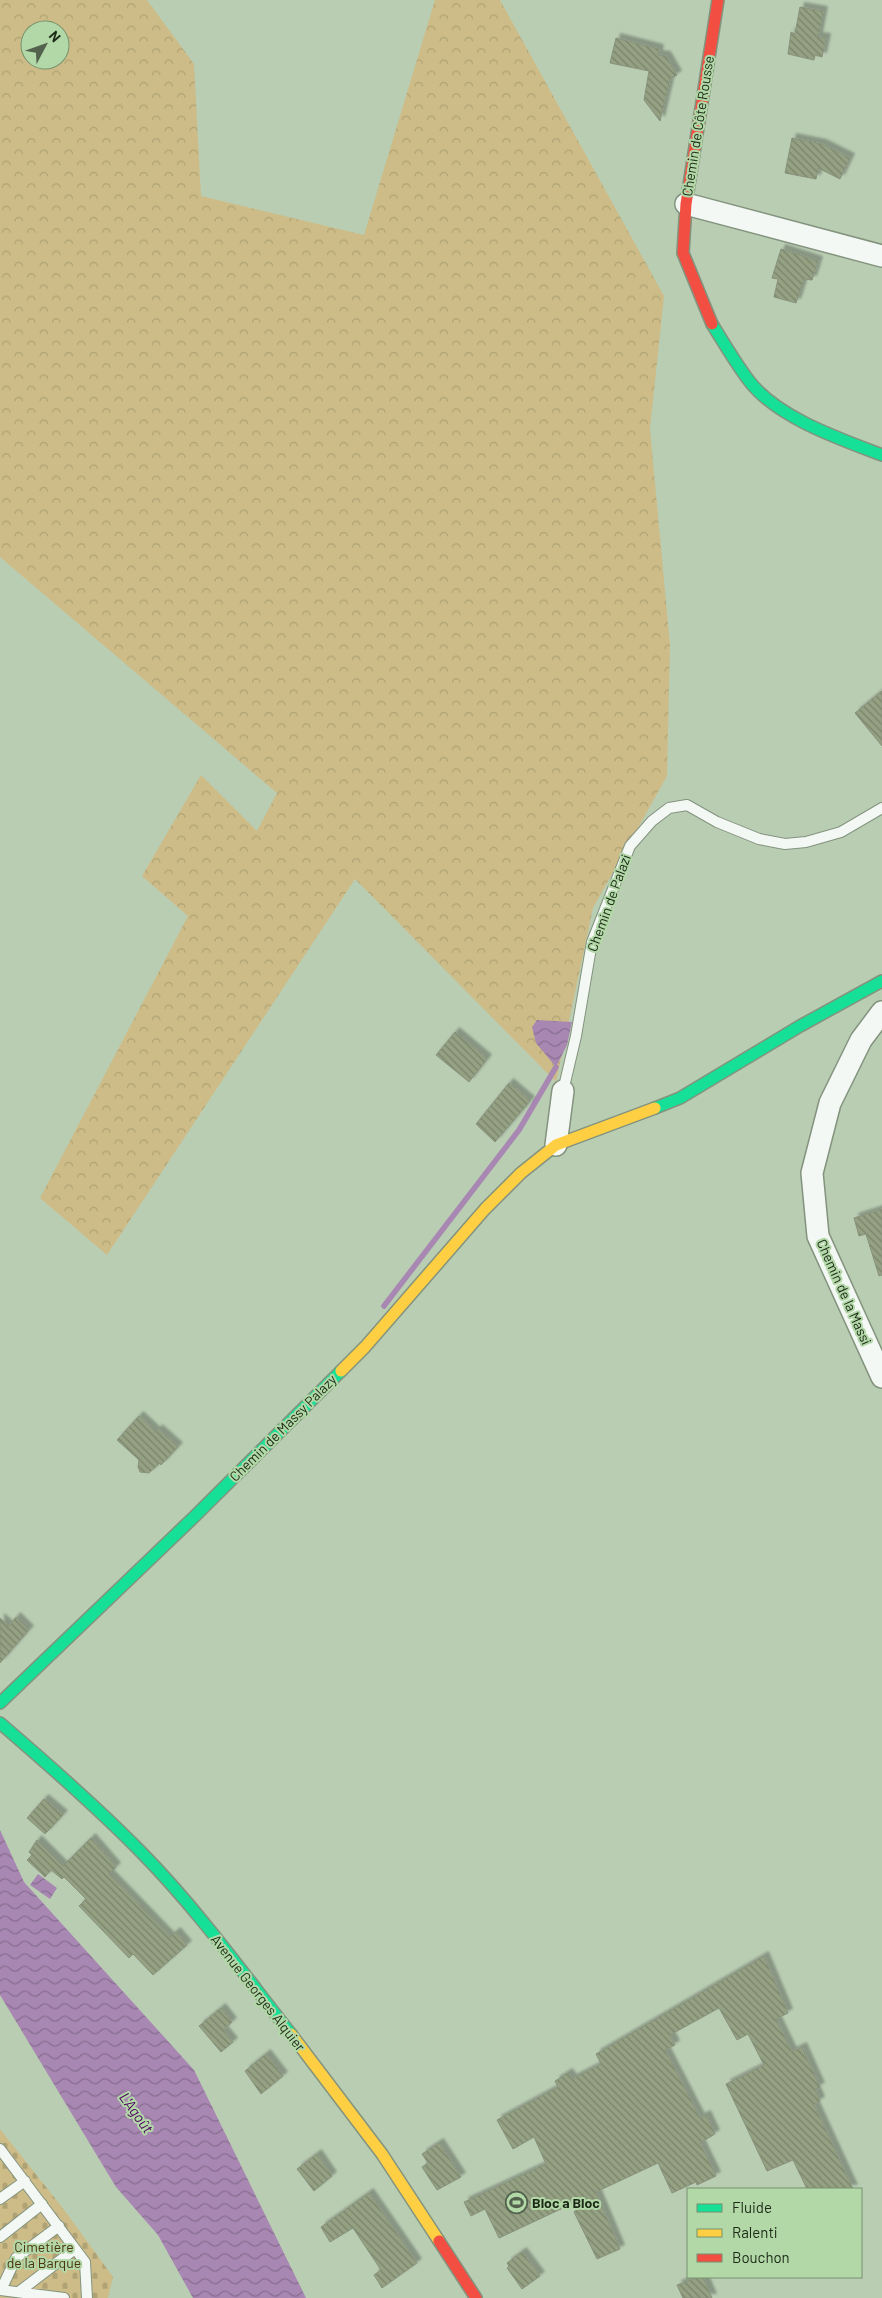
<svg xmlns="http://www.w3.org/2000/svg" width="882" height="2298" viewBox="0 0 882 2298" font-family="Barlow,sans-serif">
<defs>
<pattern id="forest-crowns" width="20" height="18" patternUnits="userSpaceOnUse" patternTransform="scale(1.25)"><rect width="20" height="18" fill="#cdbc87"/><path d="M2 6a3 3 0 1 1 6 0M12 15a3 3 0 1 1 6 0" fill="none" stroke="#afa274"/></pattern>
<pattern id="cemetery-stones" width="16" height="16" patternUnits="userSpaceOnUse" patternTransform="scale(1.25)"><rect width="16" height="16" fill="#cdbc87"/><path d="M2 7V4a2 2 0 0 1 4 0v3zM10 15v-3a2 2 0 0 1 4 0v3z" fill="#afa274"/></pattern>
<pattern id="water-waves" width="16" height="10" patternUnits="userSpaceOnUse" patternTransform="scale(1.25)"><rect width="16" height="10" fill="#a887b2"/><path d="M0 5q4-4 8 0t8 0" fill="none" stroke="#886e90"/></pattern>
<pattern id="building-back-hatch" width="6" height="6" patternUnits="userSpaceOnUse" patternTransform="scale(1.25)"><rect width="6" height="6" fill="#95a183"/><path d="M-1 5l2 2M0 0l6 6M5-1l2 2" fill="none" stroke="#79836a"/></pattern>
<filter id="shadow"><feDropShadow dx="4.5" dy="-4.5" stdDeviation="1" flood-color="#0004"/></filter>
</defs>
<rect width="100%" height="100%" fill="#b9cdb3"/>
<path fill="url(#forest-crowns)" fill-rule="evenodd" d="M0 0H147L194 64 201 196 364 235 435 0H500L664 296 650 429 670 645 667 776 593 908 556 1082 355 879 107 1255 40 1198 188 916 142 876 201 775 257 831 277 793 0 557ZM30 30H60V60H30Z"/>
<path fill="url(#cemetery-stones)" d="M0 2129 65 2211 113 2277 108 2298H0Z"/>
<path fill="url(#water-waves)" d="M537 1020 572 1022 567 1045 556 1067 536 1043 532 1027Z
M0 1830 24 1882 194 2070 306 2298H193L158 2235 116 2187 0 1995Z
M38 1874 57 1888 50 1899 30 1885Z"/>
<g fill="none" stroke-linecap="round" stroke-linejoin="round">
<path stroke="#a887b2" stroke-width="5.5" d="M384 1306 519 1130 556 1067"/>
</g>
<path fill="url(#building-back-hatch)" stroke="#88927d" filter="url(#shadow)" d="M800 7 823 11 818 37 826 38 822 57 815 55 814 60 788 54 791 32 795 34Z
M616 38 659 49 658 55 666 56 677 75 670 79 660 121 644 100 649 71 610 63Z
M792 138 822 144 850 158 840 179 818 168 816 179 785 173Z
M781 249 818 261 812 280 804 279 796 303 774 297 778 279 772 278Z
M882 691V746L855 713Z
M455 1032 487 1059 469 1082 436 1055Z
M509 1083 530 1101 495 1142 476 1124Z
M882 1209V1275L879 1276 866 1234 859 1236 854 1218Z
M139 1416 156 1432 158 1429 178 1447 161 1465 160 1463 149 1473 140 1472 138 1467 139 1460 117 1440Z
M16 1617 29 1630 0 1663V1618L9 1626Z
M44 1799 63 1815 45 1834 27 1818Z
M91 1838 116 1867 109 1874 170 1937 176 1932 187 1945 153 1975 133 1954 129 1958 79 1906 86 1899 64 1877 62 1879 51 1870 45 1877 27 1860 32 1855 29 1852 37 1840 63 1866Z
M764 1956 788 2013 776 2019 792 2052 802 2047 820 2087 815 2089 820 2101 814 2104 853 2189H807L793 2160 767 2171 726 2084 764 2065 748 2034 737 2040 719 2008 670 2035 675 2045 665 2050 700 2118 706 2115 715 2134 700 2143 716 2176 697 2185 696 2182 672 2193 658 2163 596 2192 620 2249 597 2259 574 2212 581 2206 578 2201 499 2238 485 2209 471 2216 464 2202 546 2164 534 2137 513 2149 497 2120 558 2087 555 2081 568 2073 572 2079 601 2064 596 2054Z
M221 2008 232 2022 223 2030 233 2042 221 2052 199 2026Z
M266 2054 283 2076 261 2094 245 2071Z
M439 2143 461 2177 437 2190 422 2167 428 2163 422 2154Z
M317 2154 332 2176 314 2191 297 2169Z
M369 2193 417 2263 382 2288 374 2275 381 2270 353 2228 330 2242 321 2227Z
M522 2252 540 2276 522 2289 507 2268 509 2266 507 2263Z
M699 2277H703L712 2298H683L677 2285Z"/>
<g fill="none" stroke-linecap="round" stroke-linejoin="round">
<defs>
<path id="lane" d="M563 1091 576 1036 592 942 630 846 652 821 669 808 687 805 717 822 759 839 785 844 806 842 841 832 882 808
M0 2149 85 2262 87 2298
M0 2199 25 2181
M0 2237 42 2204
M0 2290 64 2298
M1 2290 16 2258 59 2226
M20 2291 75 2249"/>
<path id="street" d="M686 204 882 256
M882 1012 861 1040 830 1103 812 1173 818 1236 882 1377
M556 1145 563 1091"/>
<path id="fast" d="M712 324C724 343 736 364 750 382 778 418 840 439 882 455
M655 1108 680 1098 800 1026 882 981
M0 1703 194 1517 341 1371
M0 1723C49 1765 97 1807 142 1853 197 1909 243 1973 291 2034"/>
<path id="slow" d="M341 1371 365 1347 485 1209 521 1173 556 1145 655 1108
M291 2034 382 2154 439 2241"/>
<path id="jam" d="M712 324 683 253 686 204 718 0
M439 2241 476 2298"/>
</defs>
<use href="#lane" stroke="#83937e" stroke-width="12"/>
<use href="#street" stroke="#83937e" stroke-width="24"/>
<use href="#fast" stroke="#83937e" stroke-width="14"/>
<use href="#slow" stroke="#83937e" stroke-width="14"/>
<use href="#jam" stroke="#83937e" stroke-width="14"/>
<use href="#lane" stroke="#f4f8f4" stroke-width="10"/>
<use href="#street" stroke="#f4f8f4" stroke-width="21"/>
<use href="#fast" stroke="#16e098" stroke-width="11"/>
<use href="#slow" stroke="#ffcf43" stroke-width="11"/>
<use href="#jam" stroke="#f24e42" stroke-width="11"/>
</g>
<defs>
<symbol id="stadium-ring" viewBox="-11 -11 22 22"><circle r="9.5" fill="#b3d8a8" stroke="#52624d" stroke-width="1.5"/><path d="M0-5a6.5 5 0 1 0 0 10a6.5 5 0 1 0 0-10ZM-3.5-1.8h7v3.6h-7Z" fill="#52624d"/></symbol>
</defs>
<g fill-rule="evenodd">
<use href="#stadium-ring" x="504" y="2190" width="25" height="25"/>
</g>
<g text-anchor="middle" stroke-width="4" stroke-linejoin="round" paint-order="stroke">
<g font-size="14" fill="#1b2916" stroke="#b3d8a8">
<text transform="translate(698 126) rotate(-81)" y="5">Chemin de Côte Rousse</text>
<text transform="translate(609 903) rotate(-70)" y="5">Chemin de Palazi</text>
<text transform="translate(844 1292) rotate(66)" y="5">Chemin de la Massi</text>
<text transform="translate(283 1428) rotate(-45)" y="5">Chemin de Massy Palazy</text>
<text transform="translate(258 1993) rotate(52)" y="5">Avenue Georges Alquier</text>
</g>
<g font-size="14" font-weight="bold" fill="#1b2916" stroke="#b3d8a8" text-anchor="start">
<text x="532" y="2208">Bloc a Bloc</text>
</g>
<g font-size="14" fill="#49330d" stroke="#b3d8a8">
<text x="44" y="2252">Cimetière<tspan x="44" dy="16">de la Barque</tspan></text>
</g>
<g font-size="15" font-style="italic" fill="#4d005f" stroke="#b3d8a8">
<text transform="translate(136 2113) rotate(54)" y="5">L'Agoût</text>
</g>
</g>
<rect x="687" y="2188" width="175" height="90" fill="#b3d8a8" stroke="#76926e"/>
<rect x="697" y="2204" width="25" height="8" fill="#16e098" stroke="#76926e"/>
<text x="732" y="2213" font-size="15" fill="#1b2916">Fluide</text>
<rect x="697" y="2229" width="25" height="8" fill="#ffcf43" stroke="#76926e"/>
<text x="732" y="2238" font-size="15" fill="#1b2916">Ralenti</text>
<rect x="697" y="2254" width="25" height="8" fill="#f24e42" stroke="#76926e"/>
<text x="732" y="2263" font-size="15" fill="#1b2916">Bouchon</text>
<g transform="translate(45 45) rotate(49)"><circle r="24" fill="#b3d8a8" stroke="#76926e"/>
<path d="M0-4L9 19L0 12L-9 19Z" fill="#52624d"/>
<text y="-8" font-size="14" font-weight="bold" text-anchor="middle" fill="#1b2916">N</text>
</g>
</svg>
